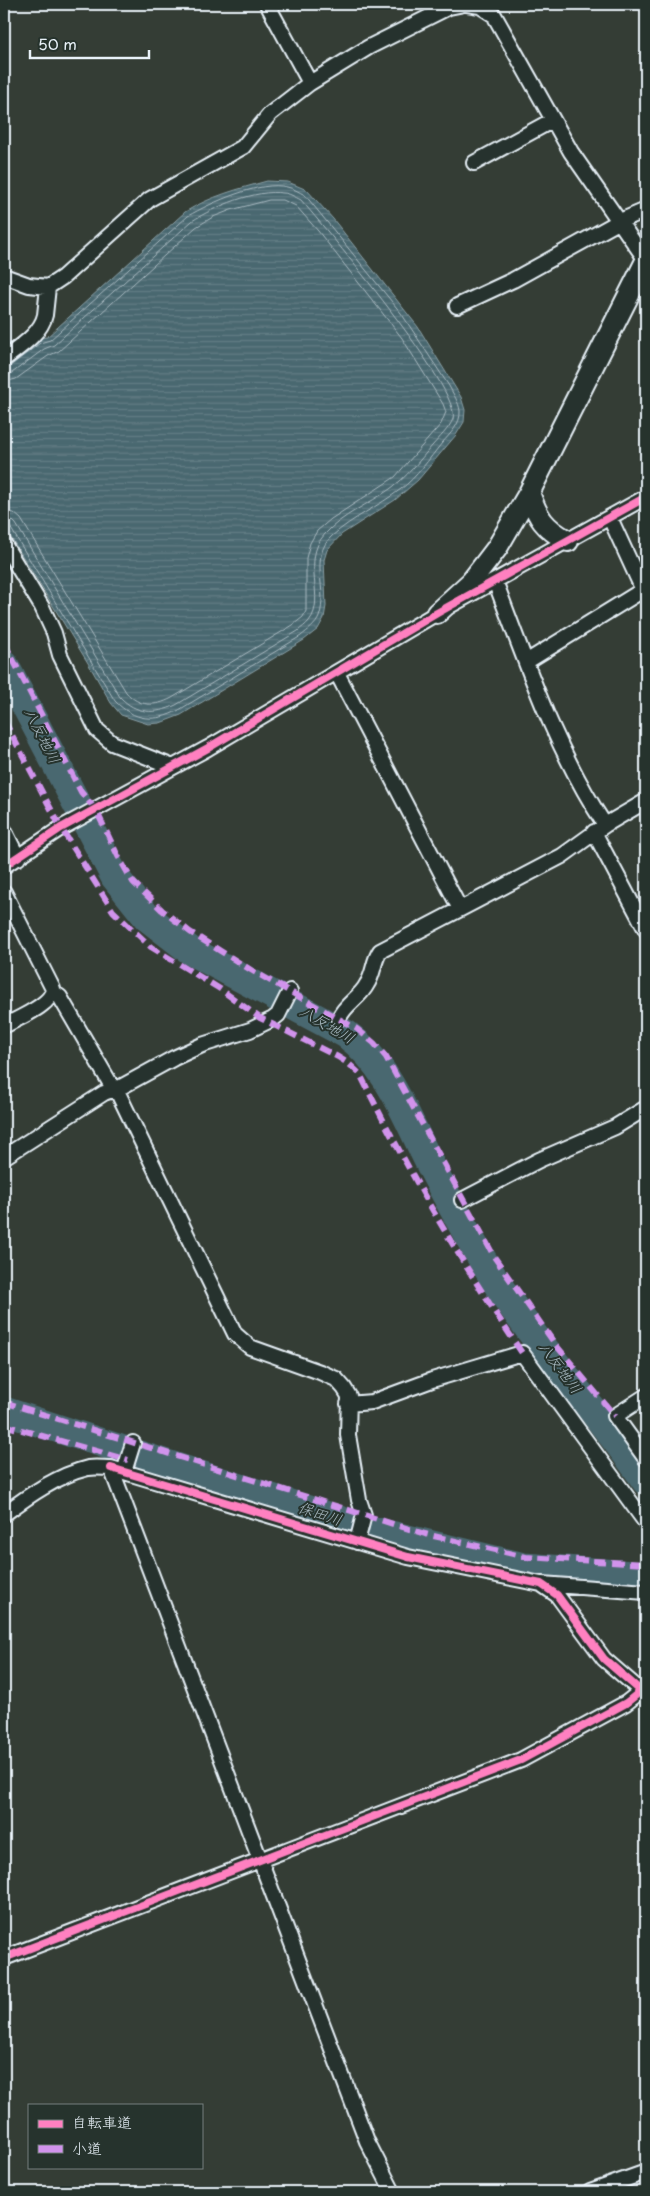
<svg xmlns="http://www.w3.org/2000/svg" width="650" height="2196" viewBox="0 0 650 2196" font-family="'Playpen Sans','Klee One',sans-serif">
<defs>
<pattern id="water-rules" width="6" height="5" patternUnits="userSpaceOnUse" patternTransform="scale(1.25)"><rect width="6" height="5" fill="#4a6870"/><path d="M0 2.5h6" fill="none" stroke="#647e85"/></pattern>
</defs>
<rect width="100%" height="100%" fill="#343d35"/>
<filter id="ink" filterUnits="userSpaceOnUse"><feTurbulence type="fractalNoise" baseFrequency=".02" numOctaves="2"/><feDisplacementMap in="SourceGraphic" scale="10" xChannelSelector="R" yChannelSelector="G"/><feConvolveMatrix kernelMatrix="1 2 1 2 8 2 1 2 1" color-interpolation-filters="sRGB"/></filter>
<g filter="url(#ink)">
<path fill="url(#water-rules)" stroke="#899fa6" d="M267 181 288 182 307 190 333 219 418 327 461 397 465 410 464 422 456 435 418 480 395 500 342 534 327 550 324 560 326 606 324 618 318 629 304 640 181 715 160 723 148 724 121 715 111 703 88 663 4 526V364L38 338 47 337 185 212C211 196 238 189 267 181Z"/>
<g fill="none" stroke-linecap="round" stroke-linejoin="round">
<path stroke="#a9bac2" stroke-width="1" d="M4 368 9 367 40 343 50 340 188 216C210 203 261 180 287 187 293 188 299 192 305 195L401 313 449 386C453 394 459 402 460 411 461 424 450 434 442 443 429 459 417 477 401 489 379 506 352 518 332 536 308 558 329 590 319 617 316 625 308 630 301 636L179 710C155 723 134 721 115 701L10 527 4 524
M4 374 12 373 44 349 54 345 192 221C214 207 256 189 283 193 289 193 295 197 301 200 325 228 462 390 453 419 449 429 439 438 432 446 419 461 407 477 390 489 369 504 342 515 325 534 300 561 327 599 309 621 306 625 301 628 298 631L176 705C155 715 136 714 120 697L16 524 11 519 4 518
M4 382 16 379 48 356 59 351 196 227 213 217 231 210 269 200H283L296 206 318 231 402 338 443 404 446 412 441 424 395 477 331 519 317 531 310 543 306 558V611L303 617 293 625 172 698C155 707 139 707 126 692L21 519 14 513 4 511"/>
<path stroke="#4a6870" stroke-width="29" d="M4 664 115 877 147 917 191 951 346 1034C389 1065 408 1121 431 1166 453 1209 476 1251 502 1291 546 1357 601 1416 646 1481
M4 1411 370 1530 524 1567 646 1576"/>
<defs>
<path id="street" d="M267 4 310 83
M467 4 480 6 494 15 571 152 646 260
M474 163 553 120
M4 276 29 285 48 287 63 277 150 199 243 147 270 114 310 83 369 47 449 7 464 4
M457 306 513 280 620 221 646 210
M4 359C18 348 41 334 45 315 46 306 47 296 48 287
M4 544 42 607 54 633 60 655 97 730 112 743 173 767
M495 581C527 665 555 749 605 825
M526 662 643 590 610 518
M337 673 460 909
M4 830 18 858
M594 832 646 930
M4 866 61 828 208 748 437 613 646 497
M4 892 53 989C52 1005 18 1018 4 1026
M53 992 60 997 110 1083 119 1095 235 1334 250 1347 320 1372 336 1379 344 1388 349 1396 348 1435 359 1500 364 1515 357 1542
M339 1018C346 1003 360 998 367 984 374 974 373 961 380 951L562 856 605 825 646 801
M4 1157 104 1093 121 1087 174 1058 202 1045 250 1030 273 1019 278 1015 290 991
M462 1200 539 1160 615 1127 646 1108
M646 1396 615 1416 646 1459
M348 1404 372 1402 432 1380 522 1353 646 1523
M124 1472 133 1443
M4 1514C28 1496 58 1475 88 1468 95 1467 104 1468 111 1468L367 2141 393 2192
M542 1584 646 1592
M4 1958 521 1760 626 1703 641 1691 604 1659 557 1595 541 1584 408 1557 111 1468
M590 2192 646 2172"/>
<path id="secondary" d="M529 493C538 518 544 528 568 541
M437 613 471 582 497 548 529 493 646 261"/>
</defs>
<use href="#street" stroke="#e8f1f8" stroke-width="18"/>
<use href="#secondary" stroke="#e8f1f8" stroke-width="24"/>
<use href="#street" stroke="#26332d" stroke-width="14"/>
<use href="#secondary" stroke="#26332d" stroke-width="20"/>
<path stroke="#d193ec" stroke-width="6" stroke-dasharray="12 6" stroke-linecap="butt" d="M4 642 81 792 96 810 118 856 133 882 162 910 190 932 251 970 357 1029 374 1043 386 1057 495 1258 555 1344 615 1416
M4 720 61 828 113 911 151 947 220 989 260 1018 338 1057 349 1064 360 1074C408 1172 461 1262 522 1353
M4 1402 425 1534 526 1557 646 1564
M4 1425 128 1460"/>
<defs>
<path id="cycleway" d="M4 866 61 828 208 748 437 613 646 497
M4 1958 521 1760 626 1703 641 1691 604 1659 557 1595 541 1584 408 1557 111 1468"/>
</defs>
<use href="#cycleway" stroke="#26332d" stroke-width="11"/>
<use href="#cycleway" stroke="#ff80c0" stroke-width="8"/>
</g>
</g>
<g text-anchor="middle" stroke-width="4" stroke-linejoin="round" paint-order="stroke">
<g font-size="15" font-style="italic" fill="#a9bac2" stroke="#26332d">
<text transform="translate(42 736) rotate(63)" y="5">八反地川</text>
<text transform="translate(327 1025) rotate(30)" y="5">八反地川</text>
<text transform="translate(560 1368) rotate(53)" y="5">八反地川</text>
<text transform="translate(320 1514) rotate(18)" y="5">保田川</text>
</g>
</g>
<rect width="650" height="2196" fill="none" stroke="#26332d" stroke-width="20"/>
<rect x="10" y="10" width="630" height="2176" fill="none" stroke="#e8f1f8" stroke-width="2" filter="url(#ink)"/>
<rect x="28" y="2104" width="175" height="65" fill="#26332d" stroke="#747f7e"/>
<rect x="38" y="2120" width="25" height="8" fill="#ff80c0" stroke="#747f7e"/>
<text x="72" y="2128" font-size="15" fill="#e8f1f8">自転車道</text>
<rect x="38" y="2145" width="25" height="8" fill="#d193ec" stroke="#747f7e"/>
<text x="72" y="2154" font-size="15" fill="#e8f1f8">小道</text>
<path d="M30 50v8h119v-8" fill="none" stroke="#e8f1f8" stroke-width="2.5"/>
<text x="38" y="50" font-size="15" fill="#e8f1f8" stroke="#26332d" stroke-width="4" paint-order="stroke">50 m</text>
</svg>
